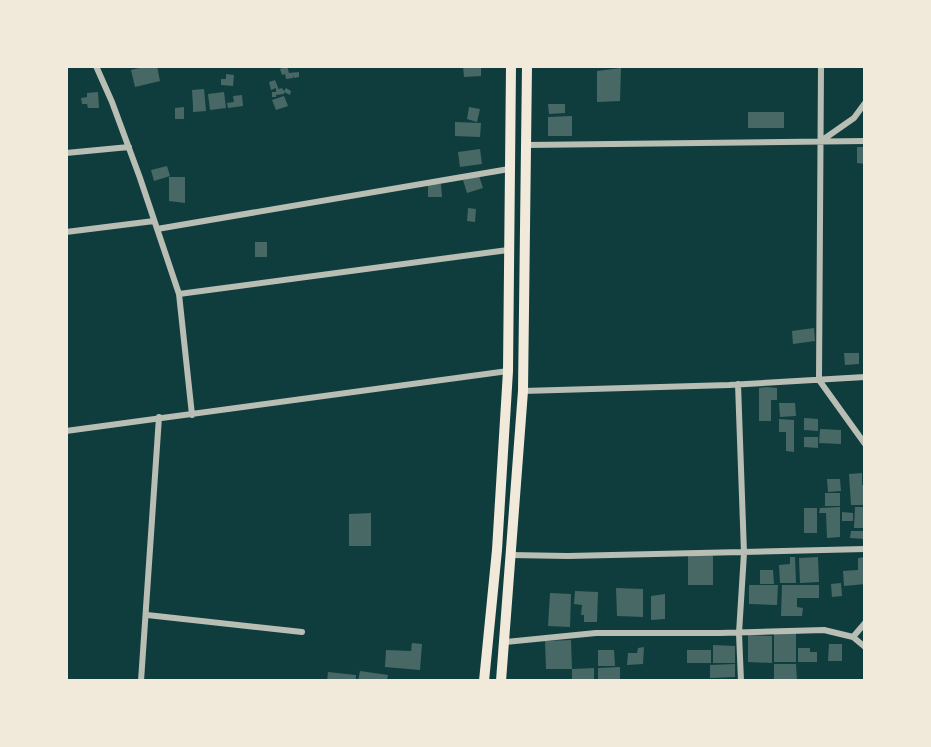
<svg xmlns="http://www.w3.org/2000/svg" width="931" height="747" viewBox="0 0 931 747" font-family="'Open Sans',sans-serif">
<rect width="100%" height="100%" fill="#0f3d3e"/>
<path fill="#486865" d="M147 66H157L160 81 135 87 131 70Z
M287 66 289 73 299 72V77L294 78V75L293 78 286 79 285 74 282 75 280 69Z
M463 66H481V76L464 77Z
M621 68 620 101 597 102V71Z
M226 74 234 75 233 86 221 85V79H226Z
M275 80 279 90V89L282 88 284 91 286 88 291 91 290 95 284 92V94L276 95V97H272V92H276V88L271 90 269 82Z
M204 89 206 111 193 112V106H195H193L192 90Z
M98 92 99 108H88L87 104H82L81 98 87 97V93Z
M224 92 226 108 210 110 208 94Z
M242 95 243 106 228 108 227 103 234 102 233 96Z
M284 96 288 106 276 110 272 100Z
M548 104H565V113L549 114Z
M184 107V119H175V108Z
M469 107 480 109 477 122 467 119Z
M748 112H784V128H748Z
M572 116V136H548V117Z
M455 122 481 123 480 137 455 136Z
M857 147H865V164L857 163Z
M480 149 482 164 460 167 458 152Z
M167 166 170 176 154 181 151 170Z
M479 176 483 188 467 193 463 180Z
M169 177H185V203L169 201Z
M428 184H441L442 197H428Z
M468 208 476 209 475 222 467 221Z
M255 242H267V257H255Z
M814 328 815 341 793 344 792 331Z
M844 353H859V364L845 365Z
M766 387 777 388V400H771V421H759V388Z
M779 403H795L796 416 780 417Z
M804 418 818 419V431L804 430Z
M779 419 794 420V452L786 451V432H779Z
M820 429 841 430V444L819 443Z
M804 437H818V448L804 447Z
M862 473V485H865V505H851L849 474Z
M827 479H840L841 491 828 492Z
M825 493H840V506H825Z
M840 507V537L827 538 826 513H819L820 508Z
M855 507H865V528H854Z
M804 508H817V533H804Z
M842 512 853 513V521H842Z
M371 513V546H349V514Z
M851 531H865V539L850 538Z
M713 555V585H688V556Z
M790 557H795L796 583H780L779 565 790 564Z
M818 557 819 582 800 583 799 558Z
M865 557V584L844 586 843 571 858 570V558Z
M760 570H773L774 584H760Z
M841 583 842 596 832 597 831 584Z
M749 585H778L777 605 749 604Z
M782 585H819V598H797V607L803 608 802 616H781Z
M616 588 643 589V617L617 616Z
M575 591 598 592 597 622H584V615H581L582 605 574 604Z
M550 593 571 594 570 627 548 626Z
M665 594V619L651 620V596Z
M774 632H796V662H774Z
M748 635 772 636V663L748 662Z
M571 640 572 669H546L545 641Z
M412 643 422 644 420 670 385 667 386 650 411 651Z
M829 644H842V661H828Z
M713 645 735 646V663H713Z
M644 647 643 664 627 665 628 653H637L638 648Z
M798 648H810V652H817V662H798Z
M598 650H614L615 666H598Z
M687 650H711V663H687Z
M735 664V677L710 678V665Z
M774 664H796L797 681H774Z
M620 667V681H598V668Z
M594 668V681H572V669Z
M360 671 388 675 387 681H358Z
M328 672 356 675V681H327Z"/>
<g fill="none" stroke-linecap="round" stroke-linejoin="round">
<path stroke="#b8beb3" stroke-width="6" d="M96 66 112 102 140 178 179 294 192 415
M821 66 819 380 865 444
M821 141 854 118 865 103
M526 145 865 141
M66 153 129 147
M157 229 509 169
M66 232 154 221
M179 294 508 250
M738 384 744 553 739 633 741 681
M523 391 729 385 865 377
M66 431 508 371
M510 555 568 556 865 549
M147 615 302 632
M853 637 865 623
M505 642 596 633H720L824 630 853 637 865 647
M141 681 159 417"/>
<path stroke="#f1e9da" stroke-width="10" d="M484 681 497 550 508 371 511 66
M501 681 523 391 527 66"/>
</g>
<rect width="931" height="747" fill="none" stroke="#f1e9da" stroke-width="136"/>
</svg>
